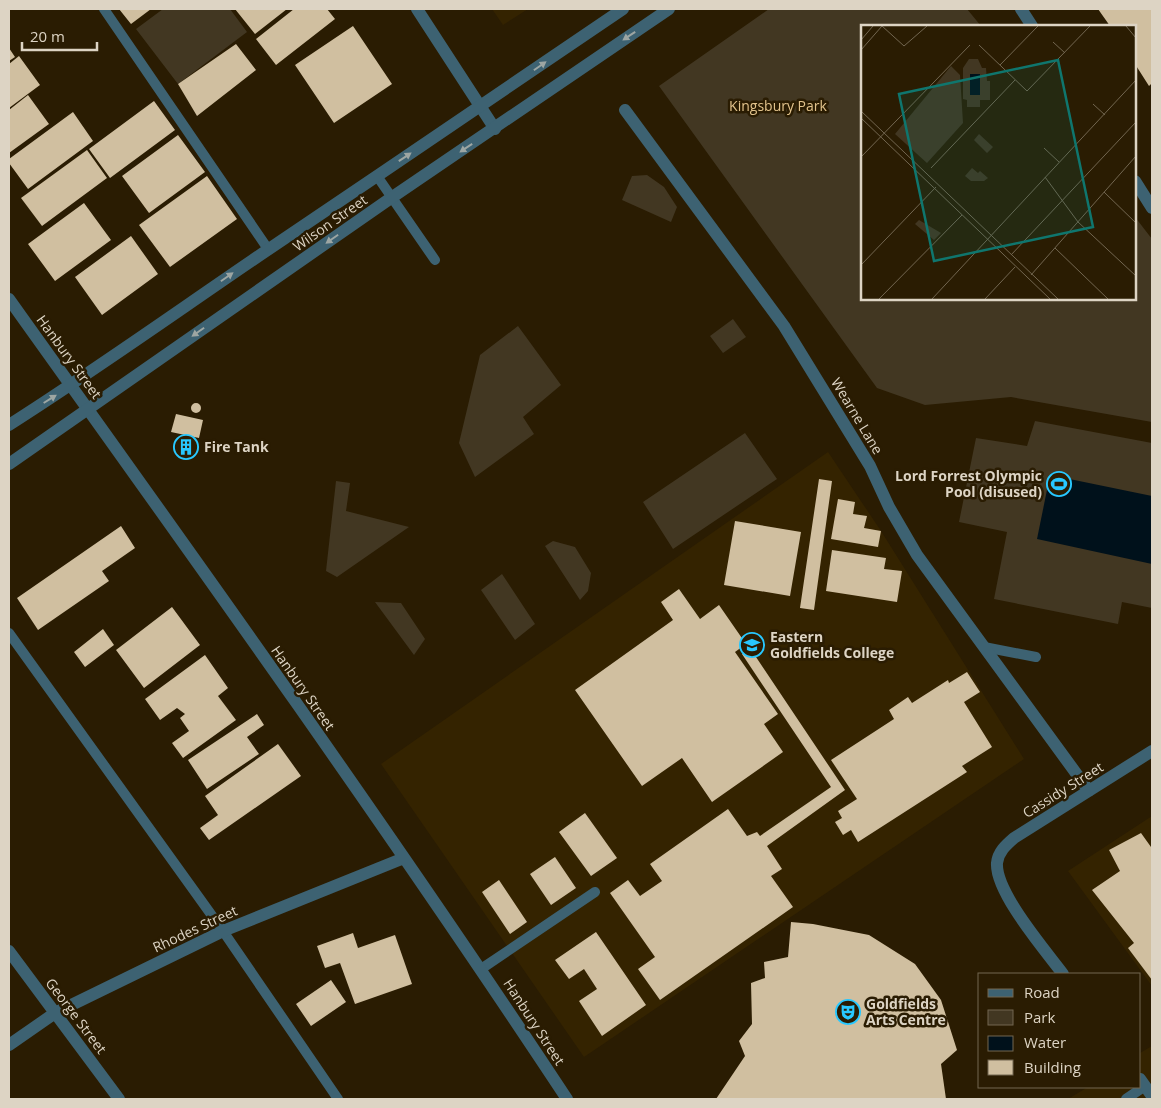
<svg xmlns="http://www.w3.org/2000/svg" width="1161" height="1108" viewBox="0 0 1161 1108" font-family="'Open Sans',sans-serif">
<rect width="100%" height="100%" fill="#2a1c02"/>
<path fill="#342300" d="M492 9H528L503 25Z
M828 452 881 531 1024 759 584 1057 381 764Z
M1152 816V986L1068 871Z
M1152 1046V1099H1068L1088 1087H1140V1053Z"/>
<path fill="#423722" d="M163 9H230L247 32 178 84 136 29Z
M769 9H967L981 26H862V299H1135V217L1152 239V422L1011 397 925 405 877 388 659 86Z
M647 175 664 187 677 207 671 222 622 200 632 176Z
M733 319 746 337 723 353 710 336Z
M518 326 561 385 523 417 534 434 475 477 459 443 480 355Z
M1035 421 1152 443V608L1122 602 1118 624 994 599 1007 532 959 522 976 438 1027 446Z
M745 433 777 479 673 549 643 502Z
M336 481 350 483 346 511 409 527 337 577 326 571Z
M553 541 575 547 591 573 588 591 580 600 545 546Z
M502 574 535 624 515 640 481 590Z
M375 602 401 603 425 639 414 655Z"/>
<path fill="#00111b" d="M1050 475 1152 496V564L1037 539Z"/>
<path fill="#d0bfa0" d="M119 9H151L131 24Z
M235 9H287L255 34Z
M294 9H327L335 19 276 65 256 39Z
M1098 9H1152V83L1149 86 1135 64V26H1110Z
M353 26 392 84 334 123 295 65Z
M236 44 256 70 197 116 178 84Z
M9 48 15 57 9 61Z
M19 56 40 85 9 108V64Z
M28 95 49 124 9 153V110Z
M154 101 175 130 110 178 89 149Z
M73 112 93 141 28 189 9 163V159Z
M178 135 205 172 149 213 122 176Z
M87 150 107 178 42 226 21 198Z
M207 176 237 219 170 267 139 225Z
M84 203 111 240 55 281 28 244Z
M131 236 158 274 102 315 75 277Z
M191 408a5 5 0 1 1 10 0a5 5 0 1 1-10 0Z
M176 414 203 420 199 438 171 432Z
M181 447a5 5 0 1 1 10 0a5 5 0 1 1-10 0Z
M819 479 832 481 814 610 800 608Z
M838 499 855 502 853 514 867 516 864 528 881 531 878 547 831 539Z
M735 521 801 532 790 596 724 585Z
M121 526 135 548 102 571 109 581 38 630 17 598Z
M832 550 886 558 884 569 902 571 897 602 826 591Z
M679 589 700 619 719 605 746 644 735 652 778 714 764 724 783 752 712 802 682 758 642 786 575 690 673 620 661 602Z
M172 607 200 645 144 688 116 650Z
M103 629 114 645 85 667 74 652Z
M750 648 845 790 767 846 782 869 771 876 793 907 660 1000 638 969 655 957 610 893 628 880 640 896 662 881 650 864 728 809 747 836 757 832 760 836 831 787 742 654Z
M205 655 228 688 218 696 236 720 183 758 172 743 189 731 180 718 185 714 177 708 160 720 145 699Z
M967 672 980 692 964 702 992 747 962 766 967 772 858 842 851 830 843 835 835 822 842 818 838 811 857 799 831 760 894 719 889 710 908 697 912 703 948 680 949 683Z
M257 714 264 725 247 737 259 754 207 789 188 760Z
M278 744 301 776 209 840 200 828 218 815 205 796Z
M585 813 617 858 591 876 559 832Z
M1141 833 1151 847 1152 846V980L1128 948 1134 943 1092 890 1120 871 1109 850Z
M555 857 576 888 551 905 530 874Z
M499 880 527 922 510 934 482 892Z
M791 922 813 924 869 935 915 964 941 1000 957 1050 941 1064 946 1099H716L745 1056 739 1041 752 1024 751 983 765 978 764 962 788 957Z
M596 932 646 1005 602 1036 579 1001 597 989 584 969 569 979 555 960Z
M353 933 358 948 395 935 412 984 355 1004 340 963 325 968 317 946Z
M331 980 346 1002 311 1026 296 1004Z"/>
<g fill="none" stroke-linecap="round" stroke-linejoin="round">
<path stroke="#3d6272" stroke-width="10" d="M104 9 268 249
M377 176 435 260
M9 633 223 931 338 1099
M984 647 1036 657
M481 969 595 892
M1126 1099 1145 1086"/>
<path stroke="#3d6272" stroke-width="12" d="M417 9 495 129
M1021 9 1032 26
M625 110 784 326 870 466 889 507 917 555 1089 791
M1135 181 1152 208
M9 299C198 563 388 828 567 1099
M9 951 119 1099
M1063 974C1045 950 995 892 997 863 998 852 1006 845 1014 838L1152 751
M9 1045 55 1013 223 931 404 858
M1140 1079 1152 1096"/>
<path stroke="#3d6272" stroke-width="12" d="M9 425C97 369 182 308 269 249 387 169 505 90 623 9
M9 464 391 198 669 9"/>
</g>
<defs><path id="oneway-solid" d="M-6-.8H1V-3.2L6.5 0L1 3.2V.8H-6Z" transform="scale(1.25)"/></defs>
<g fill="#9da6a3">
<use href="#oneway-solid" transform="translate(629 36) rotate(146)"/>
<use href="#oneway-solid" transform="translate(540 66) rotate(-35)"/>
<use href="#oneway-solid" transform="translate(466 148) rotate(146)"/>
<use href="#oneway-solid" transform="translate(405 157) rotate(-34)"/>
<use href="#oneway-solid" transform="translate(332 239) rotate(145)"/>
<use href="#oneway-solid" transform="translate(227 277) rotate(-35)"/>
<use href="#oneway-solid" transform="translate(198 332) rotate(145)"/>
<use href="#oneway-solid" transform="translate(50 399) rotate(-32)"/>
</g>
<defs>
<symbol id="building-ring" viewBox="-11 -11 22 22"><circle r="9.5" fill="#2a1c02" stroke="#28c8ff" stroke-width="1.5"/><path d="M-4-6H4V6H1V3H-1V6H-4ZM-2.5-4.3h1.7v1.8h-1.7ZM.8-4.3h1.7v1.8H.8ZM-2.5-1h1.7V.8h-1.7ZM.8-1h1.7V.8H.8Z" fill="#28c8ff"/></symbol>
<symbol id="stadium-ring" viewBox="-11 -11 22 22"><circle r="9.5" fill="#2a1c02" stroke="#28c8ff" stroke-width="1.5"/><path d="M0-5a6.5 5 0 1 0 0 10a6.5 5 0 1 0 0-10ZM-3.5-1.8h7v3.6h-7Z" fill="#28c8ff"/></symbol>
<symbol id="school-ring" viewBox="-11 -11 22 22"><circle r="9.5" fill="#2a1c02" stroke="#28c8ff" stroke-width="1.5"/><path d="M0-5L7-2L0 1L-7-2ZM-4 1L0 2.5L4 1V4Q0 6-4 4Z" fill="#28c8ff"/></symbol>
<symbol id="theatre-ring" viewBox="-11 -11 22 22"><circle r="9.5" fill="#2a1c02" stroke="#28c8ff" stroke-width="1.5"/><path d="M-5-5.5Q0-4 5-5.5V0Q5 5 0 6Q-5 5-5 0ZM-3.3-2.5H-1v1.5H-3.3ZM1-2.5H3.3v1.5H1ZM-2.8 1Q0 5.5 2.8 1Z" fill="#28c8ff"/></symbol>
</defs>
<g fill-rule="evenodd">
<use href="#building-ring" x="172" y="433" width="28" height="28"/>
<use href="#stadium-ring" x="1045" y="470" width="28" height="28"/>
<use href="#school-ring" x="738" y="631" width="28" height="28"/>
<use href="#theatre-ring" x="834" y="998" width="28" height="28"/>
</g>
<g text-anchor="middle" stroke-width="5" stroke-linejoin="round" paint-order="stroke">
<g font-size="14" fill="#e2c38c" stroke="#2a1c02">
<text x="778" y="111">Kingsbury Park</text>
</g>
<g font-size="14" fill="#ddd4c4" stroke="#2a1c02">
<text transform="translate(330 223) rotate(-35)" y="5">Wilson Street</text>
<text transform="translate(69 357) rotate(54)" y="5">Hanbury Street</text>
<text transform="translate(857 416) rotate(59)" y="5">Wearne Lane</text>
<text transform="translate(303 688) rotate(55)" y="5">Hanbury Street</text>
<text transform="translate(1063 790) rotate(-32)" y="5">Cassidy Street</text>
<text transform="translate(195 929) rotate(-25)" y="5">Rhodes Street</text>
<text transform="translate(76 1016) rotate(53)" y="5">George Street</text>
<text transform="translate(534 1022) rotate(57)" y="5">Hanbury Street</text>
</g>
<g font-size="14" font-weight="bold" fill="#ddd4c4" stroke="#2a1c02" text-anchor="start">
<text x="204" y="452">Fire Tank</text>
<text x="1042" y="481" text-anchor="end">Lord Forrest Olympic<tspan x="1042" dy="16">Pool (disused)</tspan></text>
<text x="770" y="642">Eastern<tspan x="770" dy="16">Goldfields College</tspan></text>
<text x="866" y="1009">Goldfields<tspan x="866" dy="16">Arts Centre</tspan></text>
</g>
</g>
<g transform="translate(861 25)">
<rect width="275" height="275" fill="#2a1c02"/>
<path d="M108 34H117L121 43H125L126 56H129V75H119V82H106V75L102 74V43ZM90 41 99 50 102 98 66 138 34 109ZM118 109 132 122 126 128 113 115ZM111 143 117 148 119 146 127 153 123 156H110L104 151ZM58 195 80 208 73 215 54 199Z" fill="#423722"/>
<path d="M109 49H119V70H109Z" fill="#00111b"/>
<path fill="none" stroke="#726650" stroke-width="1" d="M21 1 43 21 66 1M265 1 275 13M0 15 12 1M192 17 204 28M118 20 166 66 229 1M0 25 21 1M139 40 177 1M232 79 244 90M0 86 197 274M0 93 189 274M183 123 198 137M0 132 109 20M70 143 154 55M184 152 217 197 275 251M243 167 275 198M194 223 247 274M150 230 275 97M0 240 75 162M170 250 275 131M18 274 101 190M71 274 275 55M124 274 154 242"/>
<path fill="#0f766e" fill-opacity="0.15" stroke="#0f766e" stroke-width="2.5" d="M197 35 232 202 73 236 38 69Z"/>
<rect width="275" height="275" fill="none" stroke="#ddd4c4" stroke-width="2.5"/>
</g>
<rect width="1161" height="1108" fill="none" stroke="#ddd4c4" stroke-width="20"/>
<rect x="978" y="973" width="162" height="115" fill="#2a1c02" stroke="#726650"/>
<rect x="988" y="989" width="25" height="8" fill="#3d6272" stroke="#726650"/>
<text x="1024" y="998" font-size="15" fill="#ddd4c4">Road</text>
<rect x="988" y="1010" width="25" height="15" fill="#423722" stroke="#726650"/>
<text x="1024" y="1023" font-size="15" fill="#ddd4c4">Park</text>
<rect x="988" y="1036" width="25" height="15" fill="#00111b" stroke="#726650"/>
<text x="1024" y="1048" font-size="15" fill="#ddd4c4">Water</text>
<rect x="988" y="1060" width="25" height="15" fill="#d0bfa0" stroke="#726650"/>
<text x="1024" y="1073" font-size="15" fill="#ddd4c4">Building</text>
<path d="M22 42v8h75v-8" fill="none" stroke="#ddd4c4" stroke-width="2.5"/>
<text x="30" y="42" font-size="15" fill="#ddd4c4" stroke="#2a1c02" stroke-width="4" paint-order="stroke">20 m</text>
</svg>
